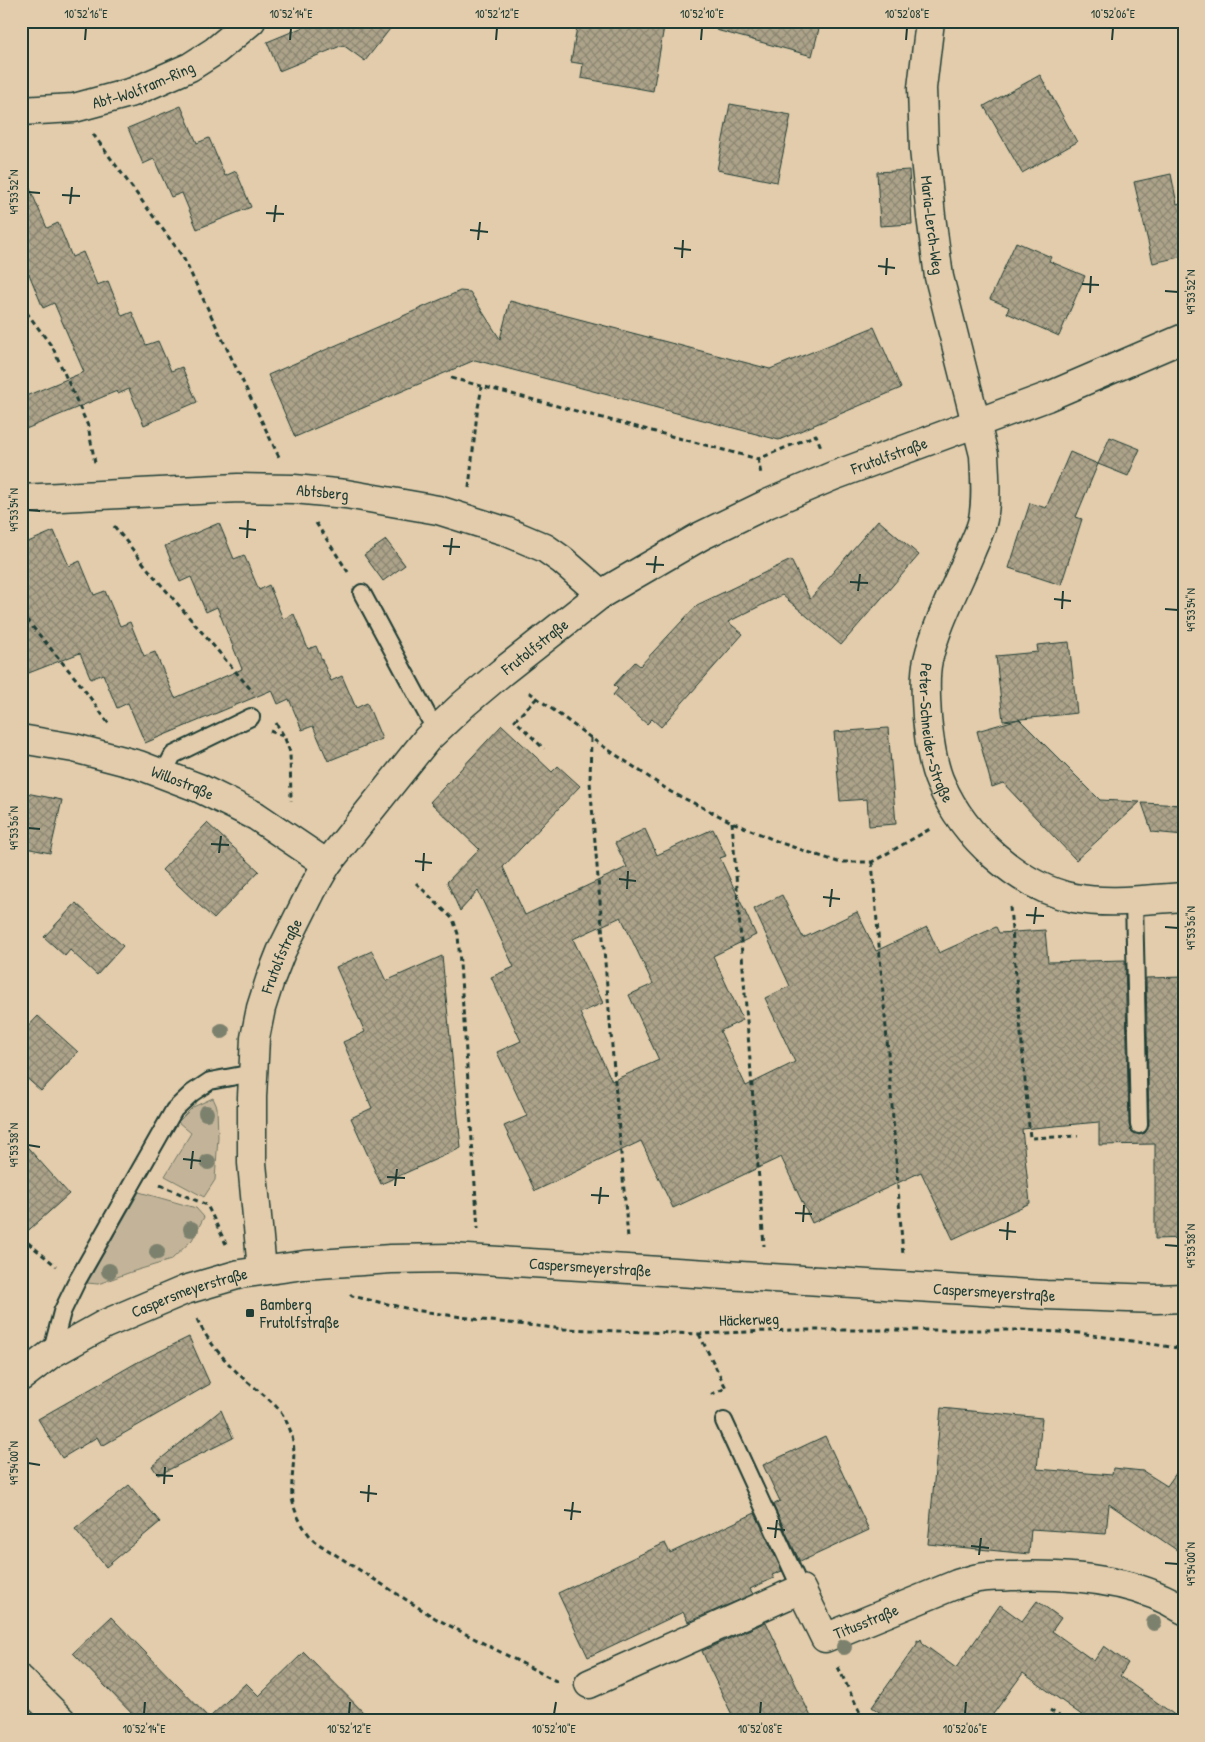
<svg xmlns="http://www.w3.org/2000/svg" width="1205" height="1742" viewBox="0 0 1205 1742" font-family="'Patrick Hand',sans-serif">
<defs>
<pattern id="building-cross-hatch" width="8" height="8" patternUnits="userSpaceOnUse" patternTransform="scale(1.25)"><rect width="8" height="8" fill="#ada38a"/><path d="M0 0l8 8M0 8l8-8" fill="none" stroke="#8c8672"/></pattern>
</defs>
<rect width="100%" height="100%" fill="#e3ccac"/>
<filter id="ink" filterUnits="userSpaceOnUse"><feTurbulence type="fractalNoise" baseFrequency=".02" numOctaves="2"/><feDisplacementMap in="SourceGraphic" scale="10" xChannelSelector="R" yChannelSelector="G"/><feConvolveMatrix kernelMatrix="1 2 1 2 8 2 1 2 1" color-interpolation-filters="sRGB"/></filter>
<g filter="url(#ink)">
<path fill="#c3b499" stroke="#717866" d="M213 1098 217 1107 218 1137 215 1180 204 1197 165 1176 191 1133 178 1122 193 1107Z
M139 1192 196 1208 204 1217 192 1240 171 1260 131 1272 98 1284 87 1283Z"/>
<path fill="url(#building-cross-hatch)" stroke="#1f3d34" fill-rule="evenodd" d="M311 21H398L399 22 393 25 365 61 343 45 279 71 267 42 313 23Z
M578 21H665L653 91 581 78 583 64 571 62Z
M717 21H821L812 56 716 30Z
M1040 75 1077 142 1022 173 984 106Z
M730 104 791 115 777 182 717 170Z
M181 106 197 143 209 138 225 176 236 171 251 207 197 229 182 193 171 197 154 159 143 164 128 128Z
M21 168 47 228 58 223 72 257 83 252 97 285 108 281 122 316 132 312 146 345 158 341 171 371 182 367 197 402 144 425 129 389 118 394 117 391 21 431V398L84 372 54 303 43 308 29 274 21 278Z
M909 170 912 224 880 226 877 172Z
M1171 174 1177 204 1184 202V256L1153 263 1134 182Z
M1016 242 1051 257 1049 261 1085 276 1059 336 1007 313 1009 307 990 299Z
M460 291 470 292 500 339 510 301 770 369 874 327 901 388 779 440 475 360 295 437 268 375Z
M1110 437 1140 449 1128 476 1098 464Z
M1070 452 1098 464 1076 517 1082 519 1061 585 1009 568 1030 503 1046 508Z
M878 520 919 555 841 645 782 595 728 622 743 634 661 727 652 719 647 724 613 695 618 689 614 685 635 662 640 666 697 605 791 560 810 599Z
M219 523 234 559 244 555 259 590 269 585 283 619 294 614 308 649 316 646 331 681 342 676 356 708 367 703 382 739 328 761 313 726 302 730 289 699 278 704 272 690 145 743 128 703 117 708 103 674 91 679 80 653 21 676V545L54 531 69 566 80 561 94 595 105 591 120 626 130 622 144 656 155 652 175 698 242 669 217 607 206 612 191 577 180 582 165 546Z
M386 540 405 565 383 581 364 555Z
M1069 642 1077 713 1003 721 996 656 1038 652 1037 645Z
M1019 719 1100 800 1140 802 1076 860 1003 783 992 787 977 731Z
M502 725 552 772 558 766 580 786 503 867 525 915 627 867 615 843 645 829 657 855 713 829 726 856 720 858 756 935 713 956 743 1020 720 1031 746 1086 795 1062 765 998 790 986 754 909 782 895 803 938 857 912 876 951 927 927 939 953 996 927 999 933 1045 930 1048 962 1125 960 1129 1125 1131 1131 1139 1135 1145 1133 1149 1125 1146 978 1184 977V1238L1155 1239V1144L1099 1145V1122L1022 1129 1030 1203 953 1239 921 1172 812 1223 781 1157 673 1208 641 1141 535 1191 504 1126 527 1116 497 1052 521 1041 491 977 514 967 478 891 460 911 447 882 479 849 430 802ZM621 917 653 984 629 995 659 1060 612 1081 580 1013 603 1003 573 939Z
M888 728 896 824 869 826 867 799 840 801 834 732Z
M21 792 62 800 50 853 21 847Z
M1142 803 1184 805V835L1152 832Z
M207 823 259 871 214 919 162 870Z
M76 903 123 946 97 975 70 950 65 956 44 937Z
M372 951 386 981 442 956 461 1148 381 1184 351 1118 372 1108 343 1042 365 1032 336 967Z
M38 1016 78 1052 41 1091 21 1073V1034Z
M21 1140 69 1194 21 1237Z
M189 1337 210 1384 102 1446 97 1437 62 1458 38 1419 136 1363Z
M941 1408 1042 1418 1037 1469 1112 1475 1113 1468 1143 1471 1167 1486 1184 1462V1555L1109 1504 1106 1534 1031 1529 1029 1554 928 1544Z
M221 1410 233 1438 158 1475 152 1466Z
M825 1436 869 1530 800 1562 773 1505 780 1501 763 1465Z
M129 1485 160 1522 106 1567 75 1529Z
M755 1513 782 1571 772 1575 774 1578 750 1589 753 1594 688 1622 683 1612 588 1657 558 1593 665 1543 670 1553Z
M1037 1601 1061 1618 1052 1631 1094 1661 1104 1646 1128 1663 1120 1676 1183 1721H1090L1023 1673 988 1721H892L872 1707 917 1644V1640L919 1641 921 1639 923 1644 956 1668 1000 1605 1022 1621Z
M111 1617 209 1718 246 1683 259 1696 304 1652 372 1721H139L73 1653Z
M766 1622 813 1721H735L710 1669 702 1651Z"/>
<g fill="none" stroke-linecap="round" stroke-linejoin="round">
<defs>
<path id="lane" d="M362 593 436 731
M163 774 173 755 251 717
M1134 900 1139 1125
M51 1354 62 1312 77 1281 174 1110 192 1093 210 1081 253 1073
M724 1421 801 1589"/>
<g id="street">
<path id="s1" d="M930 21 922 88 924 149 931 216 939 277 984 455C985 477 987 498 983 519 981 530 975 541 971 551 956 588 937 622 928 660 924 677 926 699 927 717 929 738 932 765 941 784 964 836 1017 886 1074 898 1110 905 1148 899 1184 897"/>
<path id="s2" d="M21 111 74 108 133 92 190 67 215 51 251 21"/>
<path id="s3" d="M21 499 238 488 294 489 346 494 438 510 505 531 545 548 562 560 601 594"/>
<path id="s4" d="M21 739 74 748 139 765 199 788 256 816 327 864"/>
<path id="s5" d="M262 1270 252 1163V1097L255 1038 261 1008 270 980 281 952 312 890 327 864 427 739 464 704 502 672 601 594 701 536 767 504 833 476 1047 397 1184 338"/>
<path id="s6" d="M21 1377 51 1354 105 1324 185 1290 240 1274 304 1265 391 1259 451 1258 1046 1295 1156 1299 1184 1298"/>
<path id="s7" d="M589 1684 801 1589 825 1638 957 1584C964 1582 972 1579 979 1578 989 1576 1000 1577 1010 1576 1066 1574 1135 1578 1184 1610"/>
</g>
<path id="secondary" d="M21 1680 62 1721"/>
</defs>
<use href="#lane" stroke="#1f3d34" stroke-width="20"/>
<use href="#street" stroke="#1f3d34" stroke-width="31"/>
<use href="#secondary" stroke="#1f3d34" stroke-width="31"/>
<path stroke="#1f3d34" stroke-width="3" stroke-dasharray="5 4" stroke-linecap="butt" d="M93 134 183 257 279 457
M21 305 53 348 88 426 95 463
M451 378 758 459 816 435 821 447
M758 459 761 474
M469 488 477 413 482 387
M316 523 348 572
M114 526 152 574 253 692
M21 613 81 685 109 724
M529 692 591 738 671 792 732 822 781 843 838 862H872L930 829
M537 698 515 720 544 749
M276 723 284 736 290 752 291 801
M270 731 283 736
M591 738 590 782 628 1238
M732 822 764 1246
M872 862 888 1052 903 1255
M416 883 453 919 458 934 478 1229
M1010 907 1030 1138 1078 1136
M160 1185 207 1205 226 1244
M21 1237 56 1266
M350 1294 352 1296 414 1310 482 1320 564 1329 699 1334 792 1330H1021L1079 1333 1184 1349
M197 1319C207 1341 226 1362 244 1379 258 1391 276 1402 285 1419 301 1447 290 1468 292 1497 294 1514 304 1529 314 1541L435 1618 558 1682
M699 1334 726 1388 712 1394 713 1398
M838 1667 864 1721
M1050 1710 1067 1721"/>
<use href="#lane" stroke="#e3ccac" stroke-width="16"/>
<use href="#street" stroke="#e3ccac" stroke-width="28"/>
<use href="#secondary" stroke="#e3ccac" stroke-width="28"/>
</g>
<g fill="#7c816d">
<circle cx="222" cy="1031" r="8"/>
<circle cx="206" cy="1113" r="8"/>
<circle cx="208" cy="1162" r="8"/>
<circle cx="191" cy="1229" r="8"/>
<circle cx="157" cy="1252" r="8"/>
<circle cx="109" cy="1271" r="8"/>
<circle cx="1154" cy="1623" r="8"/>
<circle cx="844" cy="1647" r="8"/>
</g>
</g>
<path fill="none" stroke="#1f3d34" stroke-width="2" d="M85 40 86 28M290 40 291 28M496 40 497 28M701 40 702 28M906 40 907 28M1112 40 1113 28M28 192 40 193M62 195 80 196M70 204 72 187M266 213 284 214M274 222 276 205M470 230 488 232M478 240 480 222M674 248 691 250M682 258 683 240M878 266 895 268M886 275 887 258M1082 284 1099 285M1165 291 1178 292M1090 293 1091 276M28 510 40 511M239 528 256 530M247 538 248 520M443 546 460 547M450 555 452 538M646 564 664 565M654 573 656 556M850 582 868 583M858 591 860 574M1054 599 1071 601M1062 609 1063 591M1165 609 1178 610M28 828 40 829M211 844 229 845M219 853 221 836M415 861 432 863M423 871 424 853M619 879 636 881M627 889 628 871M823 897 840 899M830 907 832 889M1026 915 1044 916M1034 924 1036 907M1165 927 1178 928M28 1145 40 1147M183 1159 201 1161M191 1169 193 1151M387 1177 405 1178M395 1186 397 1169M591 1195 609 1196M599 1204 601 1187M795 1213 812 1214M803 1222 804 1205M999 1230 1016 1232M1007 1240 1008 1222M1165 1245 1178 1246M28 1463 40 1465M156 1475 173 1476M164 1484 165 1467M360 1492 377 1494M368 1502 369 1485M564 1510 581 1512M571 1520 573 1502M767 1528 785 1530M775 1538 777 1520M971 1546 989 1548M979 1555 981 1538M1165 1563 1178 1564M144 1714 145 1702M349 1714 350 1702M554 1714 556 1702M760 1714 761 1702M965 1714 966 1702"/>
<rect fill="#1f3d34" stroke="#e3ccac" stroke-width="2" x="245" y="1308" width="10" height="10" rx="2.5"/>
<g text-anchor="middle" stroke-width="4.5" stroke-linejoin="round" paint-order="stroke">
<g font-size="16" fill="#1f3d34" stroke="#e3ccac">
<text dy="6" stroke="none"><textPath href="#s2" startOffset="126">Abt-Wolfram-Ring</textPath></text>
<text dy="6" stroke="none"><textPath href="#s1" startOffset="205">Maria-Lerch-Weg</textPath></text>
<text dy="6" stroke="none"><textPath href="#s5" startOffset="1129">Frutolfstraße</textPath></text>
<text dy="6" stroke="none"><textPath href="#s3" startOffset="302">Abtsberg</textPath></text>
<text dy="6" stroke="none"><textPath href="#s5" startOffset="724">Frutolfstraße</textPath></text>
<text dy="6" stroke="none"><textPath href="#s1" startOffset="731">Peter-Schneider-Straße</textPath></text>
<text dy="6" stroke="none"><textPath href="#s4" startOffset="168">Willostraße</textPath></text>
<text dy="6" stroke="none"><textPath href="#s5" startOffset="319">Frutolfstraße</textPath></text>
<text dy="6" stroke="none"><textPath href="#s6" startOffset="595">Caspersmeyerstraße</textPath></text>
<text dy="6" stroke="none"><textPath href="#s6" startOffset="1000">Caspersmeyerstraße</textPath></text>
<text dy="6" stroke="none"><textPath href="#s6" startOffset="190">Caspersmeyerstraße</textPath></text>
<text transform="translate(749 1319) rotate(-2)" y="6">Häckerweg</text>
<text dy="6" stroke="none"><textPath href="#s7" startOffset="331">Titusstraße</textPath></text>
</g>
<g font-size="16" fill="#1f3d34" stroke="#e3ccac" text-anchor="start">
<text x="260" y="1310">Bamberg<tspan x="260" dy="18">Frutolfstraße</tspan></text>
</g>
</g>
<rect width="1205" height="1742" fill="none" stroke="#e3ccac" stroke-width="55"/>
<rect x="28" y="28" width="1150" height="1686" fill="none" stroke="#1f3d34" stroke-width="2"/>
<g font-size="12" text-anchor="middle" fill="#1f3d34">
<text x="86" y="18">10°52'16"E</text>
<text x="291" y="18">10°52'14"E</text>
<text x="497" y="18">10°52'12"E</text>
<text x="702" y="18">10°52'10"E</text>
<text x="907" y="18">10°52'08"E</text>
<text x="1113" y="18">10°52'06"E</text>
<text transform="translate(14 192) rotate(-90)" y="4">49°53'52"N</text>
<text transform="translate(1191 292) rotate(-90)" y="4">49°53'52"N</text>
<text transform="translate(14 510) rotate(-90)" y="4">49°53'54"N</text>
<text transform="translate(1191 610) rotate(-90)" y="4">49°53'54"N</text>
<text transform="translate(14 828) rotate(-90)" y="4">49°53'56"N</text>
<text transform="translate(1191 928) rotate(-90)" y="4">49°53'56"N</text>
<text transform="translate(14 1145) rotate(-90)" y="4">49°53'58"N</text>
<text transform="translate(1191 1246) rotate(-90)" y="4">49°53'58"N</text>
<text transform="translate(14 1463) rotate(-90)" y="4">49°54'00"N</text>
<text transform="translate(1191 1564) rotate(-90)" y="4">49°54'00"N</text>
<text x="144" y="1733">10°52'14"E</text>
<text x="349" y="1733">10°52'12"E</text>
<text x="554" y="1733">10°52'10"E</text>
<text x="760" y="1733">10°52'08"E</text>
<text x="965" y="1733">10°52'06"E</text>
</g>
</svg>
